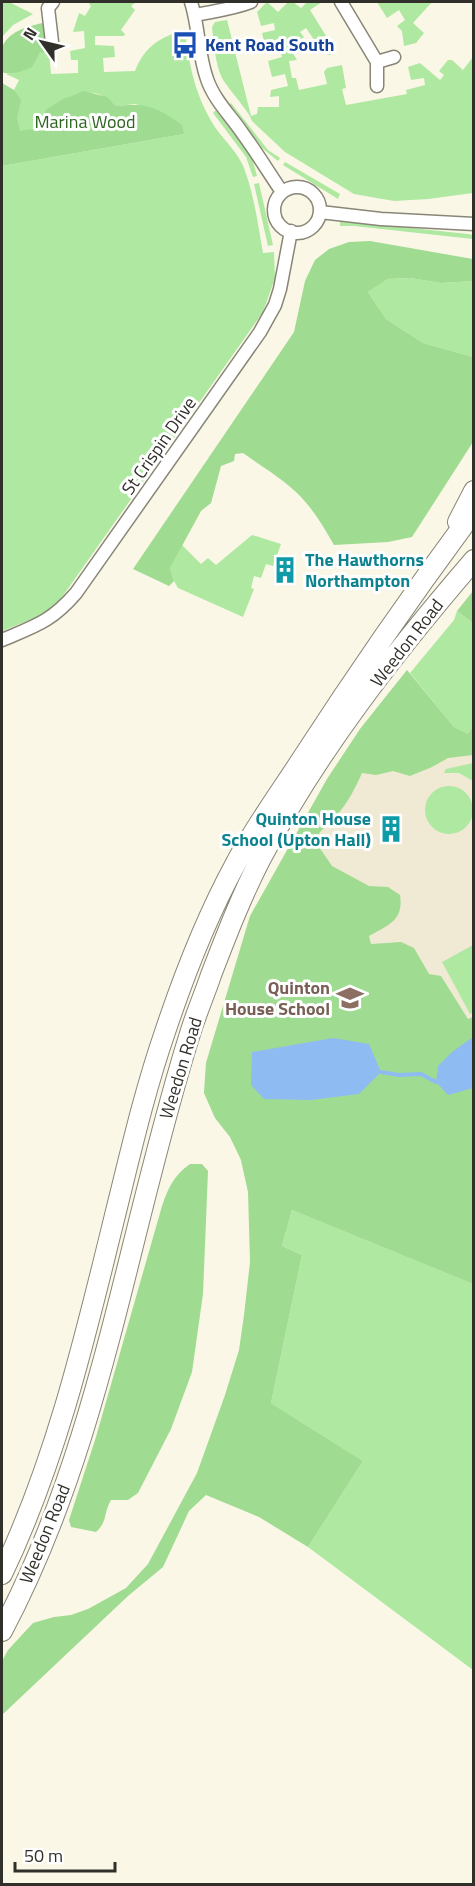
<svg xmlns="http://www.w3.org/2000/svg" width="475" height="1886" viewBox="0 0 475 1886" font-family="'Titillium Web',sans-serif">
<rect width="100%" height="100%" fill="#faf7e7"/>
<path fill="#f0ead4" d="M407 670 454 727 468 734 473 726V1284L248 1192 241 1160 230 1137 215 1118 204 1093 206 1063 250 916 327 779 360 729Z"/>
<path fill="#aee8a1" d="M2 2H12L11 3 33 14 13 25 2 37Z
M91 2H136L131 6 135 10 121 30 125 34 124 36H95V45L114 46 115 57 103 58 104 72 135 71C145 46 160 37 185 30 189 67 196 99 217 130 226 142 238 153 244 168 254 194 258 225 263 253L274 252 275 278 263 312 55 607 47 613 2 631V166L184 134 136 104 116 106C101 91 86 89 67 98L97 117 2 142 14 90 19 80 6 74 14 73 40 52H49L51 74 78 73V60H71L70 51 85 48 84 31 73 32 79 13 85 16 91 6 89 4Z
M267 2 278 12 288 2H293L301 8 307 2H322L310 10 336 52 330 55 323 53 306 28 300 32 304 37 289 47 297 60 289 61 292 78H296L299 90 327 84 324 72 327 68 342 65 346 88 342 89 346 105 407 94 406 90 425 85 424 78 411 80 408 67 420 63 440 80 444 75 439 71 448 60H452L463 70 473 57V193L428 199 394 201 354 194 285 152 252 121C249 111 229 90 222 78 215 63 214 43 212 27L215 22 227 20 251 116 257 114 258 107H279V96L270 97 271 90 288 86 285 74 272 77 268 61 282 57 279 46 266 49 262 33 275 30 274 23 261 26 257 12Z
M377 2H432L413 23 424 33 416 43 404 46 402 31 397 26 405 20 399 10 387 18Z
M231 103 268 150 280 158 278 161 262 148 230 104Z
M216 110 252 158 257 176 253 177 246 157 213 113Z
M285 162 340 194 338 199 283 165Z
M259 183 273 245 268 246 254 184Z
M340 222 373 224 468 234 473 235V239L354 226H340Z
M410 278 441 283 473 281V357L423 343 386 319 368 292 388 279Z
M252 535 281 544 273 566 266 564 261 578 254 576 251 588 254 589 243 617 178 588 174 581 170 568 182 545 201 564 208 558 216 565Z
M457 611 473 623V726L468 734 454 727 410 673 454 620Z
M473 763V781L459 773H444L446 769Z
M425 810a24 24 0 1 1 48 0a24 24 0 1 1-48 0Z
M473 945 474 1012 470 1014 442 962Z
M292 1210 473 1284V1670L308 1547 363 1461 271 1403 302 1255 282 1246Z"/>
<path fill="#9fdb91" d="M42 23 44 28V53L40 52 32 67C23 71 11 76 2 72 1 65 0 54 2 48 8 31 27 27 42 23Z
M2 83 14 90 21 100 17 118 20 131 39 128 46 110 63 99 84 91 107 97 116 106C148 103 156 107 182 125L184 134 2 166Z
M370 241 473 259V281L441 283 410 278 388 279 368 292 386 319 423 343 473 357V442L412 537 388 542 334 545C323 526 312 507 296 492 280 477 261 466 243 453L235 454 234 461 221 466 211 503 201 511 170 568 174 581 169 586 133 569 294 332 305 281 315 260 329 249 349 242Z
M473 591V623L457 611Z
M407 670 454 727 468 734 473 726V755L448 758 432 767 410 776 393 771 376 775 362 773C356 787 347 804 337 815 327 826 322 827 315 841L332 866 369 886 388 887 400 895C404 920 389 925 369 936L371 944 401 942 414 948 429 974 441 976 468 1019 473 1017V1284L292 1210 282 1246 302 1255 271 1403 363 1461 308 1547 259 1517 206 1495 189 1511 163 1567 128 1596 2 1715V1661L8 1650 33 1623 54 1617 71 1615 88 1609 126 1588 148 1564 197 1473 225 1395 239 1350 244 1315 250 1262 248 1192 241 1160 230 1137 215 1118 204 1093 206 1063 250 916 327 779 360 729Z
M190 1164H202L208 1171 203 1294 192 1372 171 1429 138 1493 128 1500H111C103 1514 108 1521 96 1532L71 1527 69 1520 96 1437 162 1206C168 1188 174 1175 190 1164Z"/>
<path fill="#8fbbf3" d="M473 1037V1088L448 1095 436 1082 438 1066 452 1052Z
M333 1038 369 1044 381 1072 359 1094 311 1100 264 1099 251 1085 252 1052Z"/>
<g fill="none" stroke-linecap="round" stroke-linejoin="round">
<path stroke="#8fbbf3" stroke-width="4" d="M381 1072 399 1075 421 1074 436 1082"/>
<defs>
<path id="minor" d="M191 2C199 27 198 54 207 79 214 100 231 116 243 134 257 153 269 173 282 192
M341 2 377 62V86
M195 15C215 11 233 9 251 2
M52 42 48 8 53 2
M377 62 394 57
M274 210a23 23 0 1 1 46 0a23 23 0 1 1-46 0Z
M320 212 381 219 474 224
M2 640C35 626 51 622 76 593L260 332 275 305 280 289 291 231"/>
<path id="trunk" d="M458 522 474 491
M2 1574C60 1453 89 1320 121 1191 134 1138 147 1084 165 1032 184 975 207 916 236 863 255 827 280 793 302 759 357 674 414 592 474 511
M2 1631C101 1445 127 1235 189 1037 195 1016 204 996 211 975 226 936 241 897 260 860 317 751 394 653 474 560"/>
</defs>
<use href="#minor" stroke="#898677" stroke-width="15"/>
<use href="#trunk" stroke="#898677" stroke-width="22"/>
<use href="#minor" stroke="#fff" stroke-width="12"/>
<use href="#trunk" stroke="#fff" stroke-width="20"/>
</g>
<defs>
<symbol id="bus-bare" viewBox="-9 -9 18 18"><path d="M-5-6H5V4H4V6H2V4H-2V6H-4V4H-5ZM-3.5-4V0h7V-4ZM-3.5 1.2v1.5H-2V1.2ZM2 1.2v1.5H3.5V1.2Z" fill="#1a4fb4" stroke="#fff" stroke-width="2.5" paint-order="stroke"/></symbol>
<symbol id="building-bare" viewBox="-9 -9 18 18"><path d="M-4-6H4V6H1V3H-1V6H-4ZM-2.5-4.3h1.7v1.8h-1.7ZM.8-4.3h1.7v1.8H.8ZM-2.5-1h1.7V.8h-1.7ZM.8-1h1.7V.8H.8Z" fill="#0f9aa8" stroke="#fff" stroke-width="2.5" paint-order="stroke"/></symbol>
<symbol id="school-bare" viewBox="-9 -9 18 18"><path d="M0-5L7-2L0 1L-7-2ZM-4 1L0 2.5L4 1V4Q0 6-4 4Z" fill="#8d6e63" stroke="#fff" stroke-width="2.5" paint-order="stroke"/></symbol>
</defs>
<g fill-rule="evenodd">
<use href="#bus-bare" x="166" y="26" width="38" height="38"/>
<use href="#building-bare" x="266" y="551" width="38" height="38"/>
<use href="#building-bare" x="372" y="810" width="38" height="38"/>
<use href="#school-bare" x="331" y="979" width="38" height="38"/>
</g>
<g text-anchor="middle" stroke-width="6" stroke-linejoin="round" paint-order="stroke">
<g font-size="18" font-weight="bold" fill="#164399" stroke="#fff" text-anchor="start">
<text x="205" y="51">Kent Road South</text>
</g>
<g font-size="18" fill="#2d641f" stroke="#fff">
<text x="85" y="128">Marina Wood</text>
</g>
<g font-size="18" fill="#302f29" stroke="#fff">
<text transform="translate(159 446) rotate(-55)" y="6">St Crispin Drive</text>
<text transform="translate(407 643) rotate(-52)" y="6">Weedon Road</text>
<text transform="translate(181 1068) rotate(-73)" y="6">Weedon Road</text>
<text transform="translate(45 1534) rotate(-68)" y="6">Weedon Road</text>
</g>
<g font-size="18" font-weight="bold" fill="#0d838f" stroke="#fff" text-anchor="start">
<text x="305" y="566">The Hawthorns<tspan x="305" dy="21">Northampton</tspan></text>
<text x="371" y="825" text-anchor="end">Quinton House<tspan x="371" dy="21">School (Upton Hall)</tspan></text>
</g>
<g font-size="18" font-weight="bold" fill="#785e54" stroke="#fff" text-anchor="end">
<text x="330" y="994">Quinton<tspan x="330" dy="21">House School</tspan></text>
</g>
</g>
<rect width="475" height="1886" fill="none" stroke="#302f29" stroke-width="6"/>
<g transform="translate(42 42) rotate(304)" stroke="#ffffff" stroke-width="4.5" paint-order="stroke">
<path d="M0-4.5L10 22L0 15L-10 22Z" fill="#302f29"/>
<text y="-9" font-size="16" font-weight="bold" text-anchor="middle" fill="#302f29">N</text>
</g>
<path d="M15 1862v9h100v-9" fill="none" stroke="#302f29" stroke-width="3"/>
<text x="24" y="1862" font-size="18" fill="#302f29" stroke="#ffffff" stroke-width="4.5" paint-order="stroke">50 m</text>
</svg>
